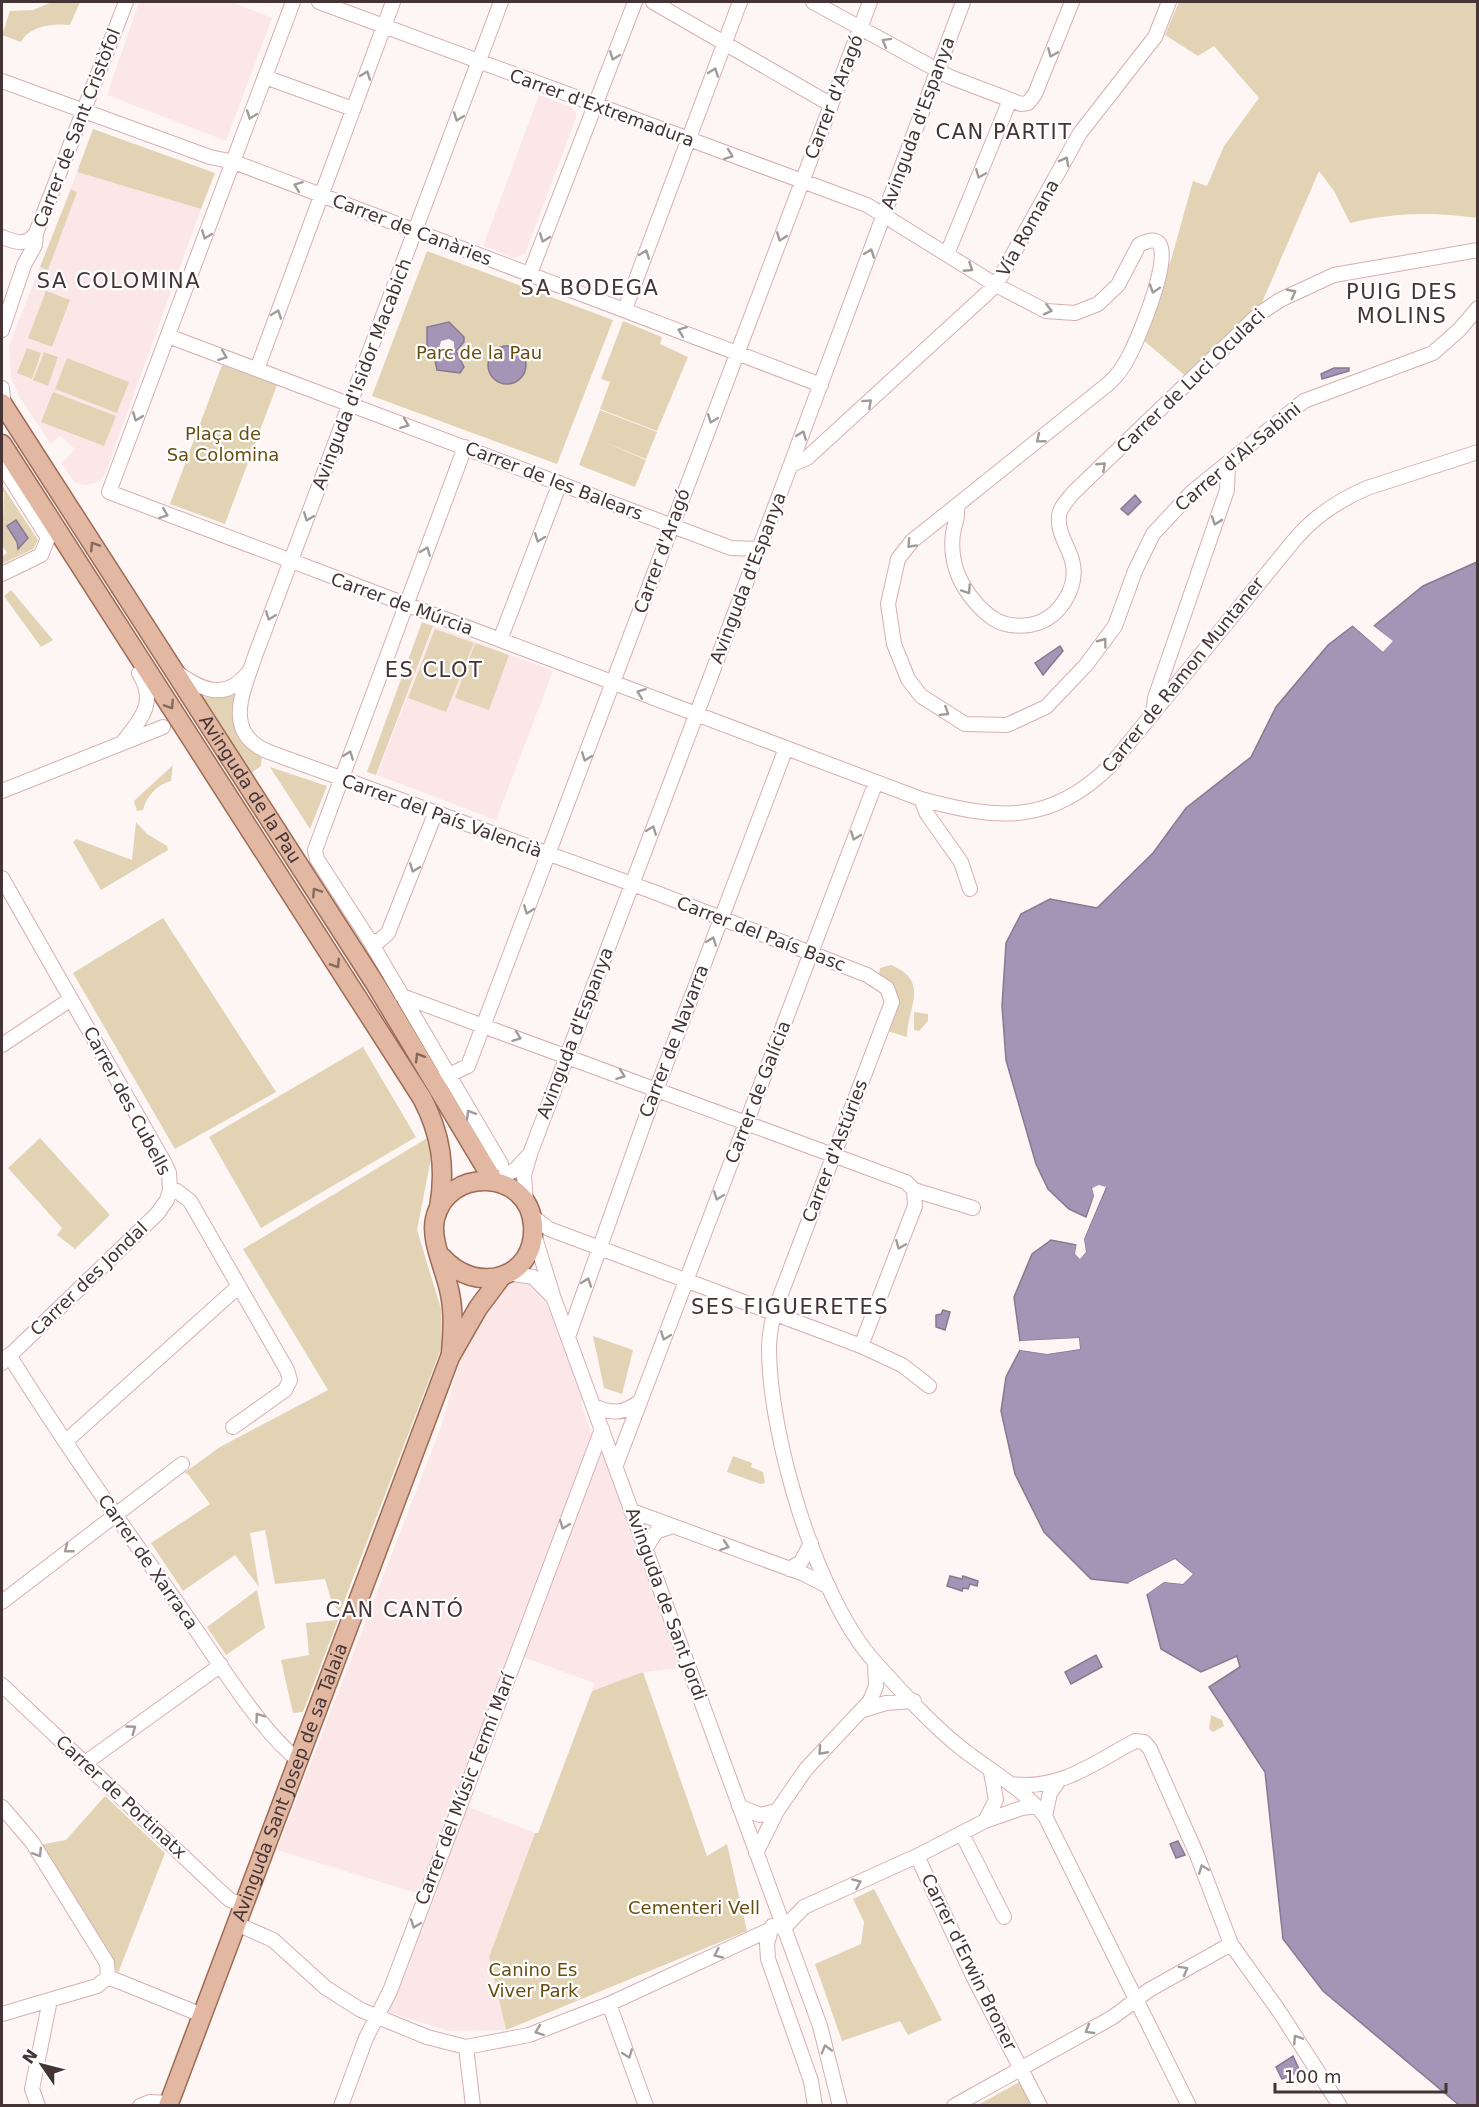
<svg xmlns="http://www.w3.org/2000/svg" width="1479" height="2107" viewBox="0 0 1479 2107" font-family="'DejaVu Sans',sans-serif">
<rect width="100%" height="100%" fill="#fef5f5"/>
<path fill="#fce7e8" d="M139 2H232L272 18 226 141 107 95Z
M539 95 571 107 576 113V118L525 254 515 258 483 246Z
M77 172 201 209 105 474 98 482 85 485 74 482 62 463 75 449 60 436 51 444 20 398 11 378 9 346Z
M434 626 553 671 496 820 377 775Z
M522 1279 537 1285 549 1304 582 1396 581 1403 590 1429 600 1450 605 1453 683 1668 643 1672 592 1691 594 1683 520 1656 464 1805 535 1833 489 1957 506 2030 449 2031 388 2012 429 1897 277 1850 441 1427 459 1364 478 1320 491 1298 506 1286Z"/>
<path fill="#e3d3b5" d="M52 2H80L70 25C53 23 29 26 21 42L2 35 10 11 33 10Z
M1179 2H1477V218C1432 212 1395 212 1350 223L1334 191 1319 171 1260 307 1188 378 1142 339 1171 260 1193 181 1207 186 1224 146 1259 98 1214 46 1198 56 1165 35Z
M93 129 215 173 201 209 77 172Z
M71 189 77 192 48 270 40 267Z
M427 251 613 320 557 464 372 396Z
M46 291 70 300 52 347 28 338Z
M623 321 662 337 660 344 688 357 657 431 600 409 610 382 601 379Z
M27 348 41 353 32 379 17 373Z
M44 352 58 357 48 386 33 380Z
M67 358 129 382 117 413 55 389Z
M222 365 277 385 225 524 170 504Z
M53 392 116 416 104 446 41 422Z
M600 410 657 432 646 459 604 442 646 460 635 487 579 465Z
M2 485 38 540 33 549 2 564V556L7 553 2 545 4 492H2Z
M11 590 53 640 41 647 4 596Z
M422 622 433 626 376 775 367 772Z
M435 629 474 643 446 712 408 698Z
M475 643 509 655 489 710 455 698Z
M240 688C236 717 231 743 262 757L261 766 250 774 198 696C215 699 226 699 240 688Z
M173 765 171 781C157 785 147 795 143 810L137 811 134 801Z
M270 767 327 786 310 829Z
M136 822 147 834 167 846 168 850 101 890 73 842 76 839 132 860Z
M163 918 276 1092 175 1149 73 973Z
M891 965C931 982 907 1007 907 1037L884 1030 894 1003 879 975 880 968Z
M914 1012 928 1014V1021L919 1031 914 1030Z
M363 1047 416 1137 261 1228 209 1137Z
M429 1137 432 1153 417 1230 441 1309 442 1346 340 1612 332 1603 325 1579 275 1584 265 1530 250 1533 259 1587 235 1555 183 1591 151 1543 210 1504 188 1474 184 1473 220 1447 328 1390 243 1249Z
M40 1138 110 1215 75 1249 57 1235 62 1228 8 1168Z
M593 1336 633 1350 622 1394 604 1388Z
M733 1456 752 1463 751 1467 763 1472 765 1483 761 1484 727 1472Z
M257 1590 265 1628 226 1655 207 1627Z
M338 1620 303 1712 293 1713 281 1660 309 1655 306 1623Z
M643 1672 707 1856 727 1844 747 1931 506 2030 489 1957 535 1833H538L592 1691Z
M1211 1715 1222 1720 1224 1726 1213 1732 1209 1729Z
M105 1796 165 1853 118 1973 39 1845 66 1840Z
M874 1889 942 2020 908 2035 900 2021 842 2041 815 1964 861 1944 864 1922 853 1899Z
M1023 2080 1036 2106H976Z"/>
<path fill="#a495b7" stroke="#887890" stroke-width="1.5" d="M449 322 464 337V342L456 351 464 367 460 373 437 370 433 351 427 347V327Z
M488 365a19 19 0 1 1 38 0a19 19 0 1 1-38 0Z
M1334 368H1349V371L1322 379 1321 374Z
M1135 495 1141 502 1128 515 1121 509Z
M16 520 28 538 18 549 17 542 7 526Z
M1477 562V2105H1459L1323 1991 1283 1939 1265 1772 1209 1687 1240 1667 1237 1656 1201 1672 1161 1649 1147 1594 1164 1582 1183 1584 1193 1574 1175 1559 1128 1583 1091 1579 1044 1532 1015 1474 1001 1411 1006 1377 1020 1350 1047 1354 1080 1349 1079 1338 1020 1341 1014 1297 1032 1254 1051 1240 1077 1245 1075 1254 1080 1258 1086 1252 1084 1239 1106 1188H1092L1094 1196 1086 1217 1069 1209 1048 1189 1036 1164 1006 1060 1002 1006 1006 943 1021 914 1050 899 1097 908 1153 853 1186 808 1251 757 1276 707 1328 645 1353 626 1383 652 1392 641 1374 626 1423 586Z
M1060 646 1063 651 1043 675 1035 663Z
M943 1310 950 1312 945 1330 936 1327V1315L941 1314Z
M950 1576 962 1579 963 1576 978 1581 977 1586 970 1584 968 1589 963 1588 962 1591 947 1586Z
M1096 1655 1102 1667 1071 1684 1065 1672Z
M1178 1841 1185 1855 1176 1858 1170 1844Z
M1293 2056 1300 2071 1282 2079 1276 2067Z"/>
<path fill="#fef5f5" d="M449 339 454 342V350L439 360 431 358 434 352 439 349 441 341Z
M1355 623 1383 648 1388 642 1372 628 1371 624 1393 641 1383 652 1351 624Z
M1099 1185 1106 1187 1084 1239 1086 1252 1080 1259 1075 1254 1077 1242 1080 1245V1254L1083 1251 1081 1238 1102 1189 1095 1190 1096 1197 1089 1219 1086 1220 1094 1196 1092 1188Z
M1079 1338 1080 1349 1047 1354 1020 1350V1347L1047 1351 1077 1346V1341L1020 1344V1341Z
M1175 1559 1193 1574 1183 1584 1164 1582 1147 1594 1144 1593 1163 1579 1182 1581 1189 1574 1175 1563 1131 1584 1128 1583Z"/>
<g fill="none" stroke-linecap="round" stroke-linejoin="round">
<defs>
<path id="minor" d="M293 2 109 492 921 799C998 820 1050 825 1110 766L1296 538C1316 515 1339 500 1367 488L1478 452
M319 2 867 205 996 285 1046 311 1075 313 1098 304 1118 285 1139 245C1192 215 1137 341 1130 354 1125 365 1117 376 1108 384L956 506C959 515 955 523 953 533 951 548 953 563 959 577 966 593 980 610 994 619 1006 627 1025 627 1038 623 1062 614 1079 585 1072 560 1068 546 1057 532 1059 516 1060 507 1067 501 1073 493L1259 314 1280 300 1334 275 1478 250
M501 2 255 656C243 692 222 733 269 752L654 892 867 975 887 988 892 1002 779 1299C773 1315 769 1331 769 1348 769 1435 816 1596 874 1661 901 1691 930 1723 961 1748 989 1770 1022 1788 1045 1816L1189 2106
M653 2 830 104
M813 2 950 77 1021 104 1028 103 1035 94 1072 2
M265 77 353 109
M2 81 210 157 234 162 821 385
M2 237C15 242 26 247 36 233L126 2
M947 254 1010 100
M529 276 635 2
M625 309 740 2
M2 330 24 265 35 245 36 233
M168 336 731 548 758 549
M257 369 393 2
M2 388 4 407
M465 447 315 850 317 859 370 941 501 1164
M2 465 48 538 41 555 2 574
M791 465 807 458 996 285 1080 133 1155 37 1169 2
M956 506 912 541 898 559 888 604 894 644 908 679 921 696 965 724 1007 725 1046 707 1086 665 1115 626 1135 571 1153 534 1192 492 1304 401 1433 353 1459 330 1478 308
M500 640 560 483
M178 673C202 691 226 700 247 674
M1153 714 1155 698 1227 490 1228 464
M123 742C142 718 157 702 139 673
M2 791 163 727
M921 799 927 814 961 862 970 889
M2 878 164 1162 169 1173 170 1190 177 1191 190 1201 287 1370 290 1380 285 1390 233 1427
M370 941H379L388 933 435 814
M402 996 906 1182 914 1190 973 1208
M2 1045 71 999
M434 1082 468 1066 870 2
M496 1181 516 1169 528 1156
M526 1203 524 1175 530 1154 779 496 963 2
M532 1216 549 1229 861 1346 902 1365 929 1386
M534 1234 554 1299 820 2026 840 2106
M507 1273 533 1277 551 1295
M568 1337 650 1106 786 748
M861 1346 915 1206 914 1190
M9 1355C67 1448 131 1537 194 1627 222 1667 261 1731 298 1760
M2 1363 157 1214 167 1200 170 1190
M594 1406C612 1414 623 1414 639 1402
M65 1442 239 1286
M616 1465 876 782
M632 1511 804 1574 829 1587
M646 1548 656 1532 670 1527
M789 1569 801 1562 811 1543
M2 1602 182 1464
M2 1685 221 1892 230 1900 244 1905
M863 1710 886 1703 914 1701
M85 1763 221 1665
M1011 1784C1059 1791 1094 1763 1135 1741L1144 1742 1150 1749 1197 1855 1231 1944 1279 2011 1340 2106
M739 1806 760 1815 777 1811
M2 1807 32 1842 107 1963 108 1977
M1045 1816 1050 1793 1058 1782
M985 1821 996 1800 991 1772
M962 1834 1004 1917
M756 1853 777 1811 806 1769 870 1701 876 1686 875 1662
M917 1856 974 1978 1040 2106
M237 1924 273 1940 326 1988 361 2010 427 2037 466 2047 529 2035 609 2004 771 1929
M772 1926 767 1944 768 1959 811 2081 815 2106
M783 1929 804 1907 917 1856 985 1821 1022 1808 1036 1806
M108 1977 202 2015
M609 2004 646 2106
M2 2014 97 1986 108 1977
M466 2047 473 2106
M38 2106 32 2089 50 2000
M140 2106 150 2102 169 2103
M341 2106 366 2038 390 1991 602 1429
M954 2106 1113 2017 1149 1990 1231 1944"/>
<g id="major">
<path id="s1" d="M2 403 376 985 493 1180"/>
<path d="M2 444 422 1098C441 1134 446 1168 439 1208"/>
<path d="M442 1257C476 1296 537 1279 533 1225 529 1169 447 1166 435 1219 430 1241 446 1271 450 1294 454 1313 453 1333 451 1353"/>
<path id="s2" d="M168 2106 450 1357 478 1308 502 1276"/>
</g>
</defs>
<use href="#minor" stroke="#d7afb1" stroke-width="16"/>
<use href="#major" stroke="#9e6b54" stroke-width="21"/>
<use href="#minor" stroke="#fff" stroke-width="14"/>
<use href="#major" stroke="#e2b8a3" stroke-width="18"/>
</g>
<defs><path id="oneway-chevron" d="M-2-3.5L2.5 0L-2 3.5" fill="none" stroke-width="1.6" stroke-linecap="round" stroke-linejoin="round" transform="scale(1.5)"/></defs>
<g stroke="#a29a9a">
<use href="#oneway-chevron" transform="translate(886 42) rotate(-151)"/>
<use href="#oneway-chevron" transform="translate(1052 53) rotate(112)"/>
<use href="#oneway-chevron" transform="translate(614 56) rotate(111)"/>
<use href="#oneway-chevron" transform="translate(714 72) rotate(-70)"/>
<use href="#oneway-chevron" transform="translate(366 75) rotate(-70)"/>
<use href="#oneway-chevron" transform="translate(251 115) rotate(110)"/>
<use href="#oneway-chevron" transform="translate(458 117) rotate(110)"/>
<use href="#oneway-chevron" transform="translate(729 155) rotate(21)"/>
<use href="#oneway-chevron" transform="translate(1065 161) rotate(-62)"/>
<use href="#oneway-chevron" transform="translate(980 174) rotate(112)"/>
<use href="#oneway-chevron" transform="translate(298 186) rotate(-159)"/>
<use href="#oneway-chevron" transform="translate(206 235) rotate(111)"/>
<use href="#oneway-chevron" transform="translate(781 237) rotate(111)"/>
<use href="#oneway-chevron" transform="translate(544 238) rotate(111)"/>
<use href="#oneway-chevron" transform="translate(870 253) rotate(-70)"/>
<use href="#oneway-chevron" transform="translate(645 254) rotate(-69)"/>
<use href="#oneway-chevron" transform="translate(969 268) rotate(33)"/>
<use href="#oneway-chevron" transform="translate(1154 289) rotate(108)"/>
<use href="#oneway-chevron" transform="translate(1292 293) rotate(-28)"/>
<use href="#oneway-chevron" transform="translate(1048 310) rotate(14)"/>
<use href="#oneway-chevron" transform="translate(277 314) rotate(-70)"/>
<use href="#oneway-chevron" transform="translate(682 331) rotate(-159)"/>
<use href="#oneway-chevron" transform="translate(223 356) rotate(21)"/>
<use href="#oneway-chevron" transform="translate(868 403) rotate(-42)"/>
<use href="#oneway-chevron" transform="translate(137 417) rotate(111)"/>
<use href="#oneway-chevron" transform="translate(712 419) rotate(111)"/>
<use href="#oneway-chevron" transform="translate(405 424) rotate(21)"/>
<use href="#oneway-chevron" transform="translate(802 435) rotate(-69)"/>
<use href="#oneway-chevron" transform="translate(1040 439) rotate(141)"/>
<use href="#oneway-chevron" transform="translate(1102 466) rotate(-43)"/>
<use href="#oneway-chevron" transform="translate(164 514) rotate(21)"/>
<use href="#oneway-chevron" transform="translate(308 517) rotate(111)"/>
<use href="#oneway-chevron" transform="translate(1216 521) rotate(109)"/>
<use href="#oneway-chevron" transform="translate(539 538) rotate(111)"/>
<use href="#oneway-chevron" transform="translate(911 544) rotate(133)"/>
<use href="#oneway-chevron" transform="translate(426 551) rotate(-69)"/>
<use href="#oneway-chevron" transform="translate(967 590) rotate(56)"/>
<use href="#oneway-chevron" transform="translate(270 616) rotate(111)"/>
<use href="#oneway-chevron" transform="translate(1103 642) rotate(-53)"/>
<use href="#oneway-chevron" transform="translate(641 693) rotate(-160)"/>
<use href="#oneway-chevron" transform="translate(945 712) rotate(32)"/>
<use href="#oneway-chevron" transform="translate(349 755) rotate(-69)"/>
<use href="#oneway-chevron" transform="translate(586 757) rotate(111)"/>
<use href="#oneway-chevron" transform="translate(652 830) rotate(-69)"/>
<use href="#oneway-chevron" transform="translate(855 836) rotate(111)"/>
<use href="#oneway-chevron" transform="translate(414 868) rotate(111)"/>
<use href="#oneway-chevron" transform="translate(528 910) rotate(111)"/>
<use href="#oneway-chevron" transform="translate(712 941) rotate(-69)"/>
<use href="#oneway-chevron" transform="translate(517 1037) rotate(20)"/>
<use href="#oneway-chevron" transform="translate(621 1075) rotate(20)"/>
<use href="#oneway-chevron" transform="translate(470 1114) rotate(-121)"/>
<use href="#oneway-chevron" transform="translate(718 1196) rotate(111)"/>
<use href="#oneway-chevron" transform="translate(900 1245) rotate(112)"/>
<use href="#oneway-chevron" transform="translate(587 1282) rotate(-70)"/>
<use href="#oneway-chevron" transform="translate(665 1336) rotate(111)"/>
<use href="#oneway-chevron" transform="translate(564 1525) rotate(111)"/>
<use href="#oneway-chevron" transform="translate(725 1546) rotate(19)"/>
<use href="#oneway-chevron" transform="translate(68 1549) rotate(142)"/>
<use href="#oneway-chevron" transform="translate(259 1717) rotate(-126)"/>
<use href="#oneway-chevron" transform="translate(132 1729) rotate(-36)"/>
<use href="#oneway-chevron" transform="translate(822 1751) rotate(132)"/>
<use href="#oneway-chevron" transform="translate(38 1853) rotate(58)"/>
<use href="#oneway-chevron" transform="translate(1203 1869) rotate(-111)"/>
<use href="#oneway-chevron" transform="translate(857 1883) rotate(-24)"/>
<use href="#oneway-chevron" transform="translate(415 1924) rotate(110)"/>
<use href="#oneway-chevron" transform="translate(718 1954) rotate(155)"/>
<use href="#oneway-chevron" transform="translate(1184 1970) rotate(-29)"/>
<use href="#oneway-chevron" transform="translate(1089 2030) rotate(150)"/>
<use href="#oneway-chevron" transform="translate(539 2031) rotate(159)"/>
<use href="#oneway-chevron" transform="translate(1297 2039) rotate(-123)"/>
<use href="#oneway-chevron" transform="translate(826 2049) rotate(-106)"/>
<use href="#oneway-chevron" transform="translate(628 2054) rotate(69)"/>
</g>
<g stroke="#846961">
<use href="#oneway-chevron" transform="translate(94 546) rotate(-123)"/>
<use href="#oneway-chevron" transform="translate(170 705) rotate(57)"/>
<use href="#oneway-chevron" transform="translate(316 892) rotate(-123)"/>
<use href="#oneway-chevron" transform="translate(336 964) rotate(57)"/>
<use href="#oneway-chevron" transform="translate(419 1057) rotate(-121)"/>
</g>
<g text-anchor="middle" stroke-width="4.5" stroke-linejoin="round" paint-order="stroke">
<g font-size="18" fill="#453435" stroke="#fff">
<text transform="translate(834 97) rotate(-69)" y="6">Carrer d'Aragó</text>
<text transform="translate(602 108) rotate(20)" y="6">Carrer d'Extremadura</text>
<text transform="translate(918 123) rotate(-70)" y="6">Avinguda d'Espanya</text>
<text transform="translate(77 128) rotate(-69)" y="6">Carrer de Sant Cristòfol</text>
<text transform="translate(1028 228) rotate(-61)" y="6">Vía Romana</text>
<text transform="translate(412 230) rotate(21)" y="6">Carrer de Canàries</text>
<text transform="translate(362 374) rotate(-69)" y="6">Avinguda d'Isidor Macabich</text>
<text transform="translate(1191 381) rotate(-44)" y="6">Carrer de Luci Oculaci</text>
<text transform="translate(1238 457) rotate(-40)" y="6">Carrer d'Al-Sabini</text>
<text transform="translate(554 481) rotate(21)" y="6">Carrer de les Balears</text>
<text transform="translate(662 551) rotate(-70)" y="6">Carrer d'Aragó</text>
<text transform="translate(748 578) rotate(-69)" y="6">Avinguda d'Espanya</text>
<text transform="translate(402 604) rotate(20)" y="6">Carrer de Múrcia</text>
<text transform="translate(1183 675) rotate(-51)" y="6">Carrer de Ramon Muntaner</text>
<text dy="6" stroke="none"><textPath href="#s1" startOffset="459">Avinguda de la Pau</textPath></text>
<text transform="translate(442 816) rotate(20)" y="6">Carrer del País Valencià</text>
<text transform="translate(761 934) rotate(21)" y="6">Carrer del País Basc</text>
<text transform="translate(575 1033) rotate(-69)" y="6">Avinguda d'Espanya</text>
<text transform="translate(674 1041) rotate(-69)" y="6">Carrer de Navarra</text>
<text transform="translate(758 1092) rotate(-69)" y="6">Carrer de Galícia</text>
<text transform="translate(127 1101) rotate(62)" y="6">Carrer des Cubells</text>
<text transform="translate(835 1151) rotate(-69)" y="6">Carrer d'Astúries</text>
<text transform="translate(89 1279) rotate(-44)" y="6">Carrer des Jondal</text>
<text transform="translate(148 1562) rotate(55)" y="6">Carrer de Xarraca</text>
<text transform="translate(666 1604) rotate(70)" y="6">Avinguda de Sant Jordi</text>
<text dy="6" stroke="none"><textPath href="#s2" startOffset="346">Avinguda Sant Josep de sa Talaia</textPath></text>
<text transform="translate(465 1789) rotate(-69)" y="6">Carrer del Músic Fermí Marí</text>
<text transform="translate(121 1797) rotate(43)" y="6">Carrer de Portinatx</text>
<text transform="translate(969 1962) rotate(64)" y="6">Carrer d'Erwin Broner</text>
</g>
<g font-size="18" fill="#674c10" stroke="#fff">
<text x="479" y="359">Parc de la Pau</text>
<text x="223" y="440">Plaça de<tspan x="223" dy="21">Sa Colomina</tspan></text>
<text x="694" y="1914">Cementeri Vell</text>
<text x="533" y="1976">Canino Es<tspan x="533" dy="21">Viver Park</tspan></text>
</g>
<g font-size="21" letter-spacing="1.5" fill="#453435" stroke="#fff">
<text x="1004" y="139">CAN PARTIT</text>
<text x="119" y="288">SA COLOMINA</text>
<text x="590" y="295">SA BODEGA</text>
<text x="1402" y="299">PUIG DES<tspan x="1402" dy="24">MOLINS</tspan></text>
<text x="434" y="677">ES CLOT</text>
<text x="790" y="1314">SES FIGUERETES</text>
<text x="395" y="1617">CAN CANTÓ</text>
</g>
</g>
<rect width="1479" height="2107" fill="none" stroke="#453435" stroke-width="6"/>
<g transform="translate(42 2065) rotate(305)" stroke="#ffffff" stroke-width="4.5" paint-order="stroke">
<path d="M0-4.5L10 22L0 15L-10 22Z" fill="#453435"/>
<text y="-9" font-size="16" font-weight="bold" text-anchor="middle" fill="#453435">N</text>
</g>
<path d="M1275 2083v9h171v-9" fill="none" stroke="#453435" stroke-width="3"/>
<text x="1284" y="2083" font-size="18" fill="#453435" stroke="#ffffff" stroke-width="4.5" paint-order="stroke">100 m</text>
</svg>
